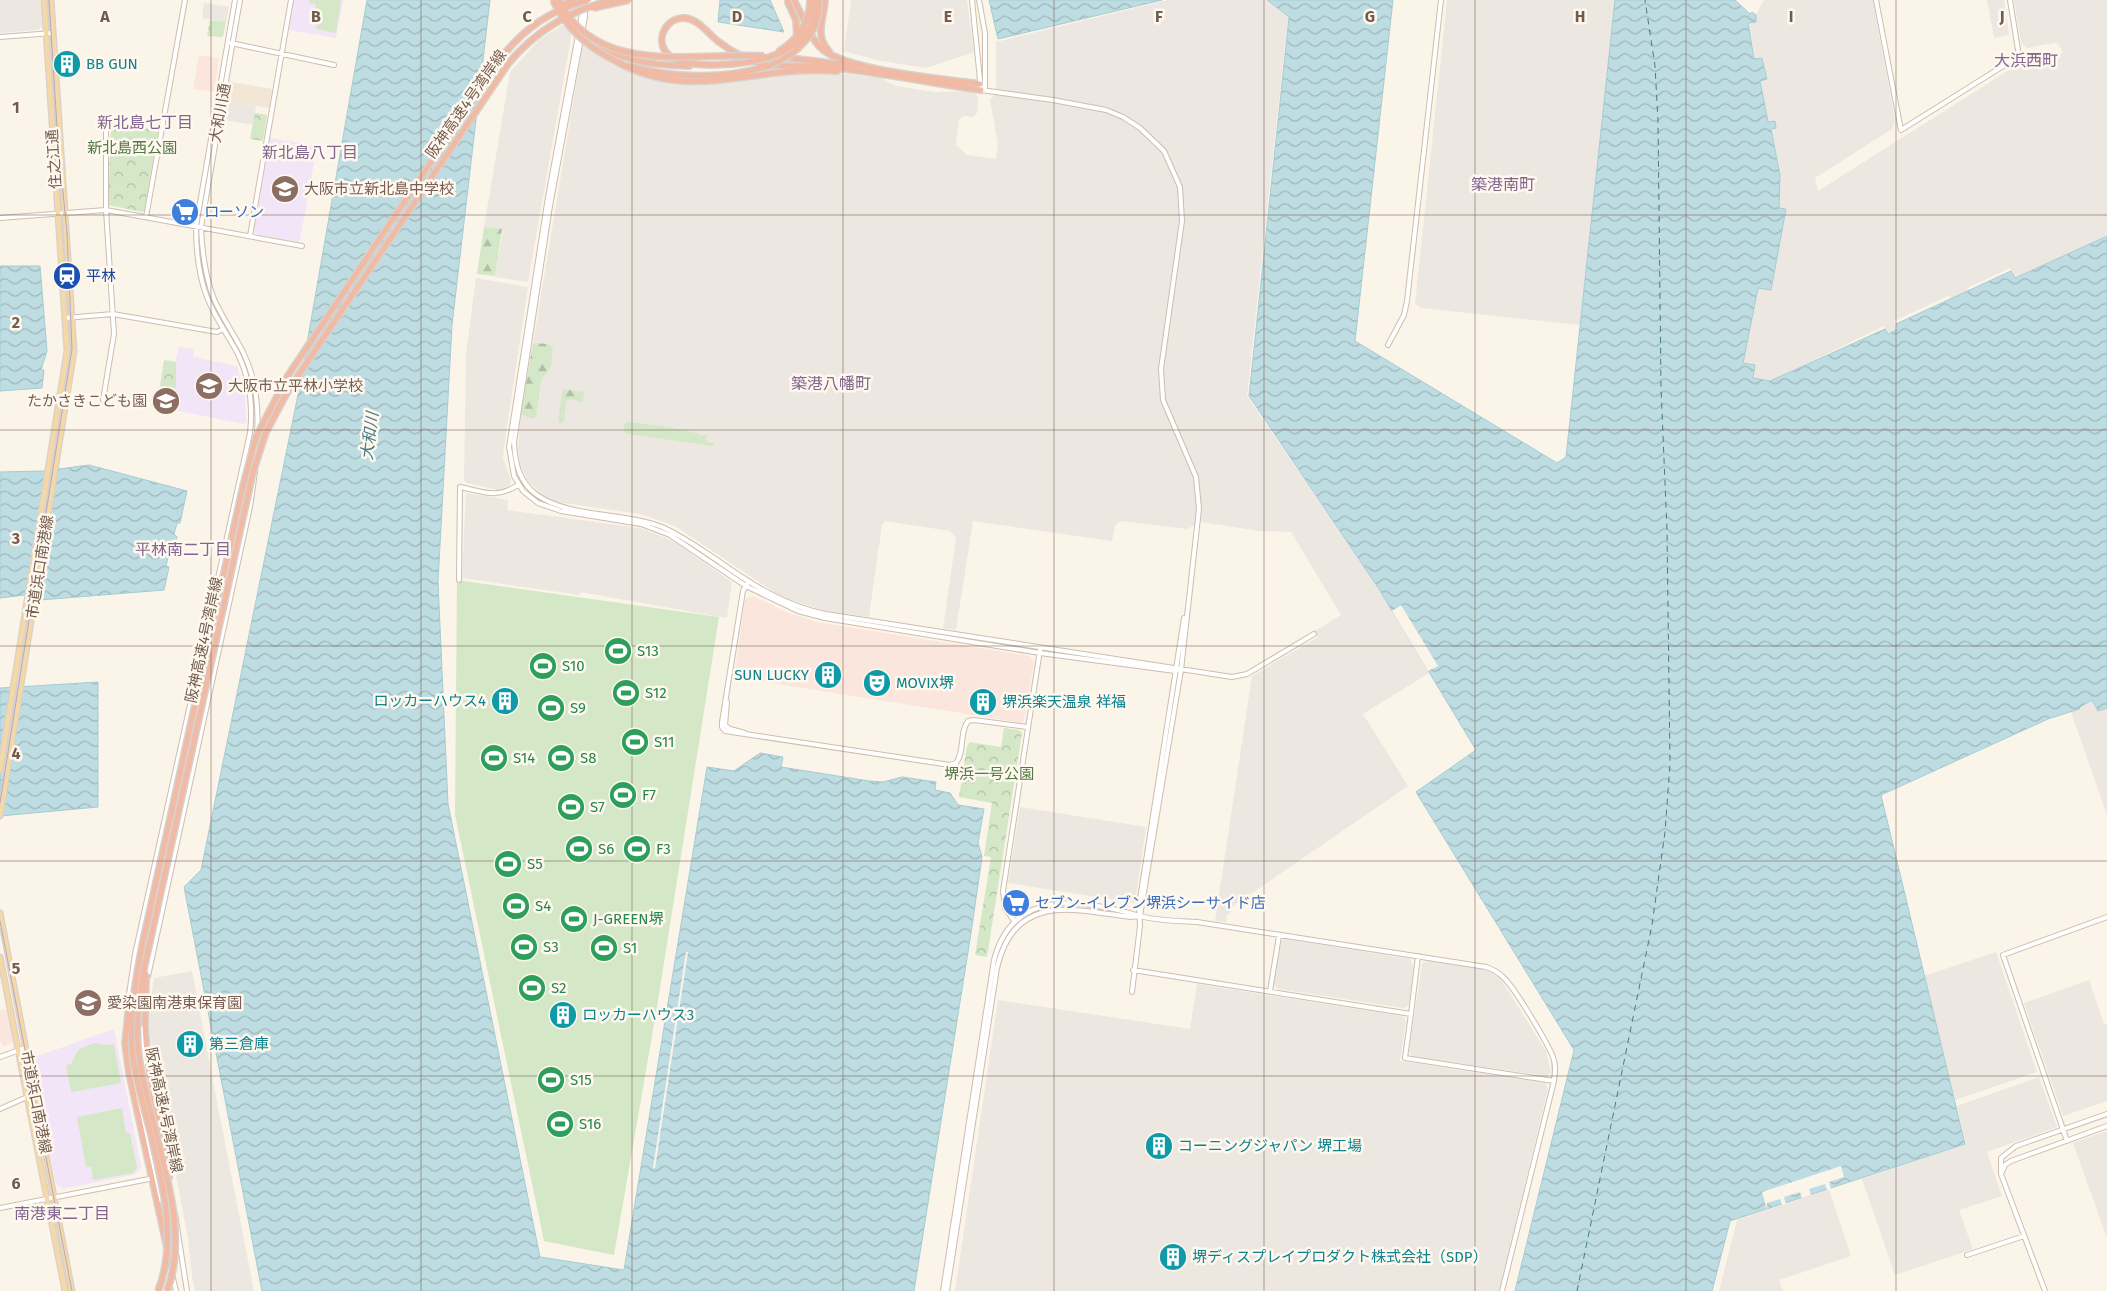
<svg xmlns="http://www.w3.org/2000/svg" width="2107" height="1291" viewBox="0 0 2107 1291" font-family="'Fira Sans','Noto Sans JP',sans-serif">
<defs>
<pattern id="forest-firs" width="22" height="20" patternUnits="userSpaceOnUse" patternTransform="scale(1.25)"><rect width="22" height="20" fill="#d4e8c8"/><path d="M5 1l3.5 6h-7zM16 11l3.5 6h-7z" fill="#b0bfa5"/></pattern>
<pattern id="park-crowns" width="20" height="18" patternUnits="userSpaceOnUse" patternTransform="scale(1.25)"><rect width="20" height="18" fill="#d4e8c8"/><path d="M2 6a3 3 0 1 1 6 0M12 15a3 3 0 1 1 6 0" fill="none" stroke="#b0bfa5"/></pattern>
<pattern id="water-waves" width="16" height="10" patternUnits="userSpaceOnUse" patternTransform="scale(1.25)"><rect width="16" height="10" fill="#bedde3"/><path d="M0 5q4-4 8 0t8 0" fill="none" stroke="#9fb6ba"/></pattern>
</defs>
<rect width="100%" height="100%" fill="#fbf4e8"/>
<path fill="#f2e6d7" d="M231 82 272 89 269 108 228 101Z"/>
<path fill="#fae6dd" d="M199 55 219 58 214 92 193 89Z
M753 596 786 612 816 622 1029 656 1034 662 1024 720 1021 723 1005 720 734 677 745 599Z
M7 1009 13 1042 3 1047 0 1041V1010Z"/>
<path fill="#ece7e1" d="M0 0H40L42 26 38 30 0 33Z
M851 0H967L974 52 926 68 876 60 844 51Z
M1168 0H1266L1288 17 1247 396 1379 589 1429 673 1363 714 1408 786 1229 909 1231 912 1227 915 1226 922 1215 921 1252 676 1318 637 1315 631 1341 615 1291 532 1259 531 1201 522 1187 529 1121 521 1115 525 1112 541 973 521 956 630 943 628 956 538 950 531 885 521 882 525 869 617 821 610 780 596 675 526 640 514 557 502 543 496 527 480 520 463 518 449 520 422 583 43 604 59 635 74 675 83H728L796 73H839L881 78 896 86 934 92 974 91 978 98 977 113 973 117 964 116 959 120 956 145 967 155 996 159 998 145 990 99 994 96 996 87V42Z
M1447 0H1615L1580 325 1421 308 1415 304Z
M1764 0H1873L1895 121 1892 129 1815 178 1818 191 2025 60 2063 53 2059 45 2055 43 2027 48 2021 43 2014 0H2107V235L2015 278 2010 268 1967 288 1968 291 1953 299 1951 300 1950 295 1894 321 1897 329 1887 333 1884 326 1770 381 1753 378 1743 363 1758 287 1771 290 1785 209 1779 208 1780 175 1771 129 1776 128 1775 121 1768 122 1760 81 1767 79 1763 58 1754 59 1748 23 1756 21V15Z
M1987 0H2004L2009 35 1994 38Z
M204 3 229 7 226 22 202 18Z
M565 24 572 32 528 282 495 277 503 230 484 227 510 72 541 38Z
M228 101 256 106 253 125 224 120Z
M476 278 528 287 504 447 503 458 511 480 509 486 498 490 467 483 464 480 466 354Z
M466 493 508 500 507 510 640 528 666 538 678 544 732 582 727 618 580 592 579 595 462 578Z
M2092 700 2098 711 2107 708V815L2071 712Z
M1020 807 1146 827 1135 903 1008 883Z
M1285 939 1410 959 1414 968 1409 1005 1404 1008 1278 989 1274 984 1281 942Z
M1996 952 2037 1072 1955 1100 1924 976Z
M1427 961 1478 968 1491 972 1500 978 1546 1051 1551 1072 1547 1076 1412 1056 1409 1051 1422 964Z
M192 971 217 1102 254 1291H195L192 1276 188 1238 150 1038 149 1011 154 978Z
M2089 980 2104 1024H2107V1101L2063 1116 2024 1003Z
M1197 984 1402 1016 1406 1020 1400 1061 1545 1083 1548 1089 1499 1291H955L998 1000 1190 1029Z
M2039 1077 2057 1127 1987 1152 2002 1196 1959 1210 1973 1249 1895 1275 1862 1179 1966 1144 1957 1106Z
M2107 1131V1238L2073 1143Z
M1829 1189 1851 1256 1779 1280 1783 1291H1719L1737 1220Z"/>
<path fill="#f1e5f7" d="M294 0H343L336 38 289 30Z
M270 138 317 146 300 240 298 242 256 234 254 231Z
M179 347 194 349 193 357 237 366 245 397 246 422 244 424 158 407 160 386 175 388V364Z
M114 1029 141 1167 136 1174 63 1189 56 1184 32 1058Z"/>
<path fill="#d4e8c8" d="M310 0H341L336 33 316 29 317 26 313 23 316 4 309 3Z
M627 422C639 423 695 429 701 436L708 434 706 438 707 442 715 443 713 446 628 434 625 433 623 426Z
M457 580 719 617 656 1013 614 1255 544 1241 455 815Z
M94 1043 106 1045 114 1044 121 1083 71 1092 66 1065 71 1064 78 1050Z
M122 1108 126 1133H130L137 1167 133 1173 93 1180 91 1166 86 1167 77 1117Z"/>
<path fill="url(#forest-firs)" d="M484 227 502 229 495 276 477 274Z
M533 343 548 344 553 348 551 367 541 380 536 417 532 419 521 414Z
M563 389 585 392 582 403 571 399 566 402 564 421 560 424 558 420Z"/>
<path fill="url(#park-crowns)" d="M210 20 226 22 223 37 207 36Z
M255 113 267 115 263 141 250 139Z
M111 121 158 131 144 211 142 212 108 205Z
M164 360 176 362V388L160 386Z
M1004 728 1019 730 1022 733 987 957 975 955 991 857 984 856 992 803 959 797 967 746 970 742 1001 747Z"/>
<path fill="url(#water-waves)" stroke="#a5ccd4" d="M367 0H490L452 325 438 582 448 804 540 1257 624 1270 707 767 734 771 760 753 783 757 781 767 869 781 883 782 902 777 936 782 935 790 950 793 958 805 984 809 978 843 982 857 971 933 914 1291H262L184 887 201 870 298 395Z
M720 0H770L784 32 718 22Z
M989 0H1162L998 39Z
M1267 0H1393L1355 341 1557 463 1566 457 1615 0H1735L1750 14 1752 12 1756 15V22L1748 23 1754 59 1762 58 1767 79 1760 81 1768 122 1775 121 1776 128 1771 129 1780 175 1779 208 1786 209 1771 290 1758 288 1743 363 1755 365 1753 378 1770 381 1885 329 1888 334 1898 329 1896 324 2011 271 2015 278 2107 236V708L2098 711 2092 700 2080 707 2079 709 2048 719 1881 795 1965 1144 1730 1221 1712 1291H1515L1574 1050 1416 792 1476 750 1379 589 1249 396 1289 17Z
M0 266H40L47 351 41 370H44L42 388 0 391Z
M89 465 187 491 180 523H177L174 534 177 537 175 545H171L166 566 169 567 164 590 40 600 25 595 0 598V472L44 471Z
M98 682V807L0 816V688Z"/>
<path fill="#fbf4e8" d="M1401 605 1438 666 1428 671 1392 611Z
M686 952H688L655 1168H653Z
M1841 1166 1844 1177 1829 1182 1831 1189 1827 1190 1825 1184 1809 1189 1811 1195 1802 1198 1800 1192 1784 1197 1786 1204 1782 1205 1780 1199 1767 1203V1210L1762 1192Z"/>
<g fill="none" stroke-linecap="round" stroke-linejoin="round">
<path stroke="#497a85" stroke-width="1" stroke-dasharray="6 5" stroke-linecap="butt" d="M1577 1291 1652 925 1665 832 1670 764 1667 530 1661 388 1658 121 1655 66 1645 0"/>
<defs>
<path id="secondary" d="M240 0 201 227C202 252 205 276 214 299 222 317 233 333 242 350 255 376 259 404 257 432
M586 0 585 17 550 206 514 442C515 463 519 482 537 495 570 518 624 512 662 527 681 535 697 547 714 558 749 583 784 606 826 614L1232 677 1247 674 1314 634
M972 0 981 90 1053 100 1106 110 1123 117 1140 128 1164 151 1180 187 1182 221 1161 369 1163 400 1196 477 1199 509 1181 670 1140 916
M979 0 985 33V89
M1876 0 1901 130 2019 56 2010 0
M585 4 601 0
M583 8 548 197 509 447 514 476 523 491 538 503 561 511 641 524 670 535 746 586 798 611 825 618 1040 653 1175 671 1180 670
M0 37 53 33
M231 43 334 65
M146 217 185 0
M0 218 106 210 302 246
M250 236 291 0
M65 318 113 314 217 332 223 329
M1388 345 1404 315 1407 301 1441 0
M103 400 114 334 106 210V118
M256 457 257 439
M459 580 460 487C484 492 496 499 518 485
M747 584 743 591 722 722V727L725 731 950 765 956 763C965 752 959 733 968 721L974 720 1027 727
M727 702 725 725 730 729 745 733
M1015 922 1005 908 1003 891 1040 650
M148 976 250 507 255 472
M1270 991 1279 936
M1132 992 1140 926 1139 905 1184 618
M128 1001 135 954 250 433C253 406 250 379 238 354 228 335 215 318 207 297 198 274 196 251 196 226L235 0
M143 1003 142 1043 151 1095
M1411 1014 1418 956
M0 1057 25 1048
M129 1058 159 1200
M0 1109 27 1097
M2067 1141 2003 955 2107 917
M2002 1172 2005 1165 2011 1161 2107 1126
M0 1208 149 1179
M175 1214 187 1291
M1967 1255 2024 1236
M172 1274 176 1291
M943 1291 994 960C1013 887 1083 899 1140 916 1158 921 1179 921 1197 922L1486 967C1492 969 1498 972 1503 977 1515 988 1547 1042 1553 1057 1556 1065 1555 1072 1554 1081L1405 1058 1411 1014 1133 970
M947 1291 997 968C1014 893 1072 909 1130 917L1140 916
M1502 1291 1554 1081
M2045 1291 2001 1174V1158L2016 1146 2107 1114"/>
<path id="primary" d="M0 770 67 351 44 0
M0 816 74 351 51 0
M0 913 72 1291
M0 957 65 1291"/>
<path id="highway" d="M794 0 806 24
M825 0C824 18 814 36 829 51
M810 32C813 39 817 45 823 50 851 71 943 79 980 84
M585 34C616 61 649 65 689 66
M772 56 856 66
M612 59C672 94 720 79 783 72 801 70 819 70 837 71
M710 65 732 64
M712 65C698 64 676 65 666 52 655 38 667 17 685 18 700 20 708 34 719 42 731 51 744 59 759 63 781 69 804 64 827 67 879 72 930 83 981 90
M629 66C672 78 724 80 768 66
M145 1026 148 1069 169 1177
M125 1043 129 1073 171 1266"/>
</defs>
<use href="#secondary" stroke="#cfbdad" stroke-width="6"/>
<use href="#primary" stroke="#d8d1cd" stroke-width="7"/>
<use href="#highway" stroke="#d8d1cd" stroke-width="8"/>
<use href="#secondary" stroke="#fff" stroke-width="4"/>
<use href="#primary" stroke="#f4d9a6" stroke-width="4.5"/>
<use href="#highway" stroke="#f0baa4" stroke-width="5"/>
<path stroke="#b7a7c4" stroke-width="1" d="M0 803 72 349 67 233 58 142 49 0
M0 921 72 1291"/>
<defs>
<path id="highway-bridge" d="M553 0C565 26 586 46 612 59
M558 0C598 78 694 52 764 56
M787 0 796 20 797 37
M564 4 574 0
M593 8 629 0
M778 52C797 40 810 24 810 0
M732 64C771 61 816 47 815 0
M768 66C797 55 821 33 819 0
M145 1026 146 974
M125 1043 130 997
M158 1291C186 1221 145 1130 133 1059 128 1020 135 984 142 946L243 486 256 437 287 377 500 59C524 28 551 10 588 0
M167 1291C194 1222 148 1127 139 1056 135 1026 139 998 144 969L253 472 266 432 289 389 508 64C535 31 571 10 612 0"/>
</defs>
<use href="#highway-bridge" stroke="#d8d1cd" stroke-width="8" stroke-linecap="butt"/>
<use href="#highway-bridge" stroke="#f0baa4" stroke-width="5"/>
</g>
<path fill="none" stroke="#735c4e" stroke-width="1" stroke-opacity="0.55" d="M211 0V1291M421 0V1291M632 0V1291M843 0V1291M1054 0V1291M1264 0V1291M1475 0V1291M1686 0V1291M1896 0V1291M0 215H2107M0 430H2107M0 646H2107M0 861H2107M0 1076H2107"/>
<defs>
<symbol id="building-disc" viewBox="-11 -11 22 22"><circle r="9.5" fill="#0f9aa8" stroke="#fef8ef"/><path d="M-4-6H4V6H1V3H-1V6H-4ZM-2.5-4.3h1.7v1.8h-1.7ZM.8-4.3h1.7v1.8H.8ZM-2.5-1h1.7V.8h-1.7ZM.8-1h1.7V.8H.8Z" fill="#fff"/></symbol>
<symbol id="school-disc" viewBox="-11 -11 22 22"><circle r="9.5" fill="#8d6e63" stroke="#fef8ef"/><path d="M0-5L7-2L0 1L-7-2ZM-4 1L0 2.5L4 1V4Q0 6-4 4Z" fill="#fff"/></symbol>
<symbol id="supermarket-disc" viewBox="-11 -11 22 22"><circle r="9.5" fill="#3f7fe0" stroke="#fef8ef"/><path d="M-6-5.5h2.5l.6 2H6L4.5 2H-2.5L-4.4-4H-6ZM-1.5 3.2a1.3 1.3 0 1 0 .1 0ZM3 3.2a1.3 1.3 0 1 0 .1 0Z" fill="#fff"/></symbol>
<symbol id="station-disc" viewBox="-11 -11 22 22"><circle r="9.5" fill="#1a4fb4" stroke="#fef8ef"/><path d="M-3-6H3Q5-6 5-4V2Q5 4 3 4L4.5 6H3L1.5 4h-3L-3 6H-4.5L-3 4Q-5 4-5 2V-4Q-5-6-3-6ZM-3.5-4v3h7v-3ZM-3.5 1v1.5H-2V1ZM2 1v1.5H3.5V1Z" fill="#fff"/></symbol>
<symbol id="stadium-disc" viewBox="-11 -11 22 22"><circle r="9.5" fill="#2e9e5b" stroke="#fef8ef"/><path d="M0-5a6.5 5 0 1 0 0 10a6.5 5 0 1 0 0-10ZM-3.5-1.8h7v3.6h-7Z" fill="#fff"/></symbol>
<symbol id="theatre-disc" viewBox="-11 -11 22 22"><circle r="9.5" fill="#0f9aa8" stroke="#fef8ef"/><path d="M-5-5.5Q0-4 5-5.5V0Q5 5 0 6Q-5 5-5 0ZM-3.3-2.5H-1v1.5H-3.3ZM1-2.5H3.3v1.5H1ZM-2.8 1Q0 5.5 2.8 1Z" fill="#fff"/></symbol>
</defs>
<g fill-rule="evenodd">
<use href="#building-disc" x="51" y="48" width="32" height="32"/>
<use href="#school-disc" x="269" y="173" width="32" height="32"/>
<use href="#supermarket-disc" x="169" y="196" width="32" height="32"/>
<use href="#station-disc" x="51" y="260" width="32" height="32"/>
<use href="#school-disc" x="193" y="370" width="32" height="32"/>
<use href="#school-disc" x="150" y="385" width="32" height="32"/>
<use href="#stadium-disc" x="602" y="635" width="32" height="32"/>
<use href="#stadium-disc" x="527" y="650" width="32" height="32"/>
<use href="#building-disc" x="812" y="659" width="32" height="32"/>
<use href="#theatre-disc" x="861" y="667" width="32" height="32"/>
<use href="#stadium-disc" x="610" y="677" width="32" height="32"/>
<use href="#building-disc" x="489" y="685" width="32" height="32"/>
<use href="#building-disc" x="967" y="686" width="32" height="32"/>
<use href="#stadium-disc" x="535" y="692" width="32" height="32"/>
<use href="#stadium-disc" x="619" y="726" width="32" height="32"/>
<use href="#stadium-disc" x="478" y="742" width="32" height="32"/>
<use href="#stadium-disc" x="545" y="742" width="32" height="32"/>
<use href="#stadium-disc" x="607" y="779" width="32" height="32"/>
<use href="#stadium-disc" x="555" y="791" width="32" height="32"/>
<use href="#stadium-disc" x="563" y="833" width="32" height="32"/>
<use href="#stadium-disc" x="621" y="833" width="32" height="32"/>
<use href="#stadium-disc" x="492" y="848" width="32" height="32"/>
<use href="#supermarket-disc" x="1000" y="887" width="32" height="32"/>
<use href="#stadium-disc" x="500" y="890" width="32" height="32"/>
<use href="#stadium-disc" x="558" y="903" width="32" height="32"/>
<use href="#stadium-disc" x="508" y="931" width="32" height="32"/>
<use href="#stadium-disc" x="588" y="932" width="32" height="32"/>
<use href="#stadium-disc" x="516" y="972" width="32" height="32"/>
<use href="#school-disc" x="72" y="987" width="32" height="32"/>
<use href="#building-disc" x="547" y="999" width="32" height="32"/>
<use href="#building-disc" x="174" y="1028" width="32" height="32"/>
<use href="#stadium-disc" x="535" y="1064" width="32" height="32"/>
<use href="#stadium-disc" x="544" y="1108" width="32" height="32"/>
<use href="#building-disc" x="1143" y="1130" width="32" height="32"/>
<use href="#building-disc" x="1157" y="1241" width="32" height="32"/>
</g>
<g text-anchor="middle" stroke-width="5" stroke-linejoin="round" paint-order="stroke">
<g font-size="15" fill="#0d838f" stroke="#fef8ef" text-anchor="start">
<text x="86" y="69">BB GUN</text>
<text x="809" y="680" text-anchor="end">SUN LUCKY</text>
<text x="896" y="688">MOVIX堺</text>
<text x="486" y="706" text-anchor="end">ロッカーハウス4</text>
<text x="1002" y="707">堺浜楽天温泉 祥福</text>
<text x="582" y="1020">ロッカーハウス3</text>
<text x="209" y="1049">第三倉庫</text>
<text x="1178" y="1151">コーニングジャパン 堺工場</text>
<text x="1192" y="1262">堺ディスプレイプロダクト株式会社（SDP）</text>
</g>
<g font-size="15" fill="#735c4e" stroke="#fef8ef">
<text transform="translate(466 104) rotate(-55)" y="5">阪神高速4号湾岸線</text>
<text transform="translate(220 113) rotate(-80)" y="5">大和川通</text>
<text transform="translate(54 159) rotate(-94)" y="5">住之江通</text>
<text transform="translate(40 567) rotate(-81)" y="5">市道浜口南港線</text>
<text transform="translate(204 640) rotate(-78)" y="5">阪神高速4号湾岸線</text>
<text transform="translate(36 1102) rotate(79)" y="5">市道浜口南港線</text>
<text transform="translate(164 1110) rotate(78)" y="5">阪神高速4号湾岸線</text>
</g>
<g font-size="15" fill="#547847" stroke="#fef8ef">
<text x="132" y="153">新北島西公園</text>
<text x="989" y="779">堺浜一号公園</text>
</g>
<g font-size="15" fill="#785e54" stroke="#fef8ef" text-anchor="start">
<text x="304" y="194">大阪市立新北島中学校</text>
<text x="228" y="391">大阪市立平林小学校</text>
<text x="147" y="406" text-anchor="end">たかさきこども園</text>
<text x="107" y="1008">愛染園南港東保育園</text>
</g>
<g font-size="15" fill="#366cbe" stroke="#fef8ef" text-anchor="start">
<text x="204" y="217">ローソン</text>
<text x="1035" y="908">セブン-イレブン堺浜シーサイド店</text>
</g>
<g font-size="15" fill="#164399" stroke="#fef8ef" text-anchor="start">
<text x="86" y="281">平林</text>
</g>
<g font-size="15" fill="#27864d" stroke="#fef8ef" text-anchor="start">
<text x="637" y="656">S13</text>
<text x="562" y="671">S10</text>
<text x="645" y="698">S12</text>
<text x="570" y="713">S9</text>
<text x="654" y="747">S11</text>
<text x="513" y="763">S14</text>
<text x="580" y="763">S8</text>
<text x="642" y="800">F7</text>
<text x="590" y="812">S7</text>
<text x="598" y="854">S6</text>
<text x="656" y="854">F3</text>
<text x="527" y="869">S5</text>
<text x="535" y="911">S4</text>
<text x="593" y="924">J-GREEN堺</text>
<text x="543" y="952">S3</text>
<text x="623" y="953">S1</text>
<text x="551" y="993">S2</text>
<text x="570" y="1085">S15</text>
<text x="579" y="1129">S16</text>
</g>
<g font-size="16" fill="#82668f" stroke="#fef8ef">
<text x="2026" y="66">大浜西町</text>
<text x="145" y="128">新北島七丁目</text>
<text x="310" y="158">新北島八丁目</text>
<text x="1503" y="190">築港南町</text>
<text x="831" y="389">築港八幡町</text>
<text x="183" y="555">平林南二丁目</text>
<text x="62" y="1219">南港東二丁目</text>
</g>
<g font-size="16" font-style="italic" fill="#497a85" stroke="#fef8ef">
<text transform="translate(369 436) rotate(-83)" y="6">大和川</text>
</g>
</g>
<g font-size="16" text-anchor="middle" font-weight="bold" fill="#735c4e" stroke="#fef8ef" stroke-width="5" stroke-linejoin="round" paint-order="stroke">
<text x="105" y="22">A</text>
<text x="316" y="22">B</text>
<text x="527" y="22">C</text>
<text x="737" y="22">D</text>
<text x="948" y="22">E</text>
<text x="1159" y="22">F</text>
<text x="1370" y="22">G</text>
<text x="1580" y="22">H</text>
<text x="1791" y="22">I</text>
<text x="2002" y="22">J</text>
<text x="16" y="113">1</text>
<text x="16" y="328">2</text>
<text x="16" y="544">3</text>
<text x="16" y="759">4</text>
<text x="16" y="974">5</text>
<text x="16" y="1189">6</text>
</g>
</svg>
